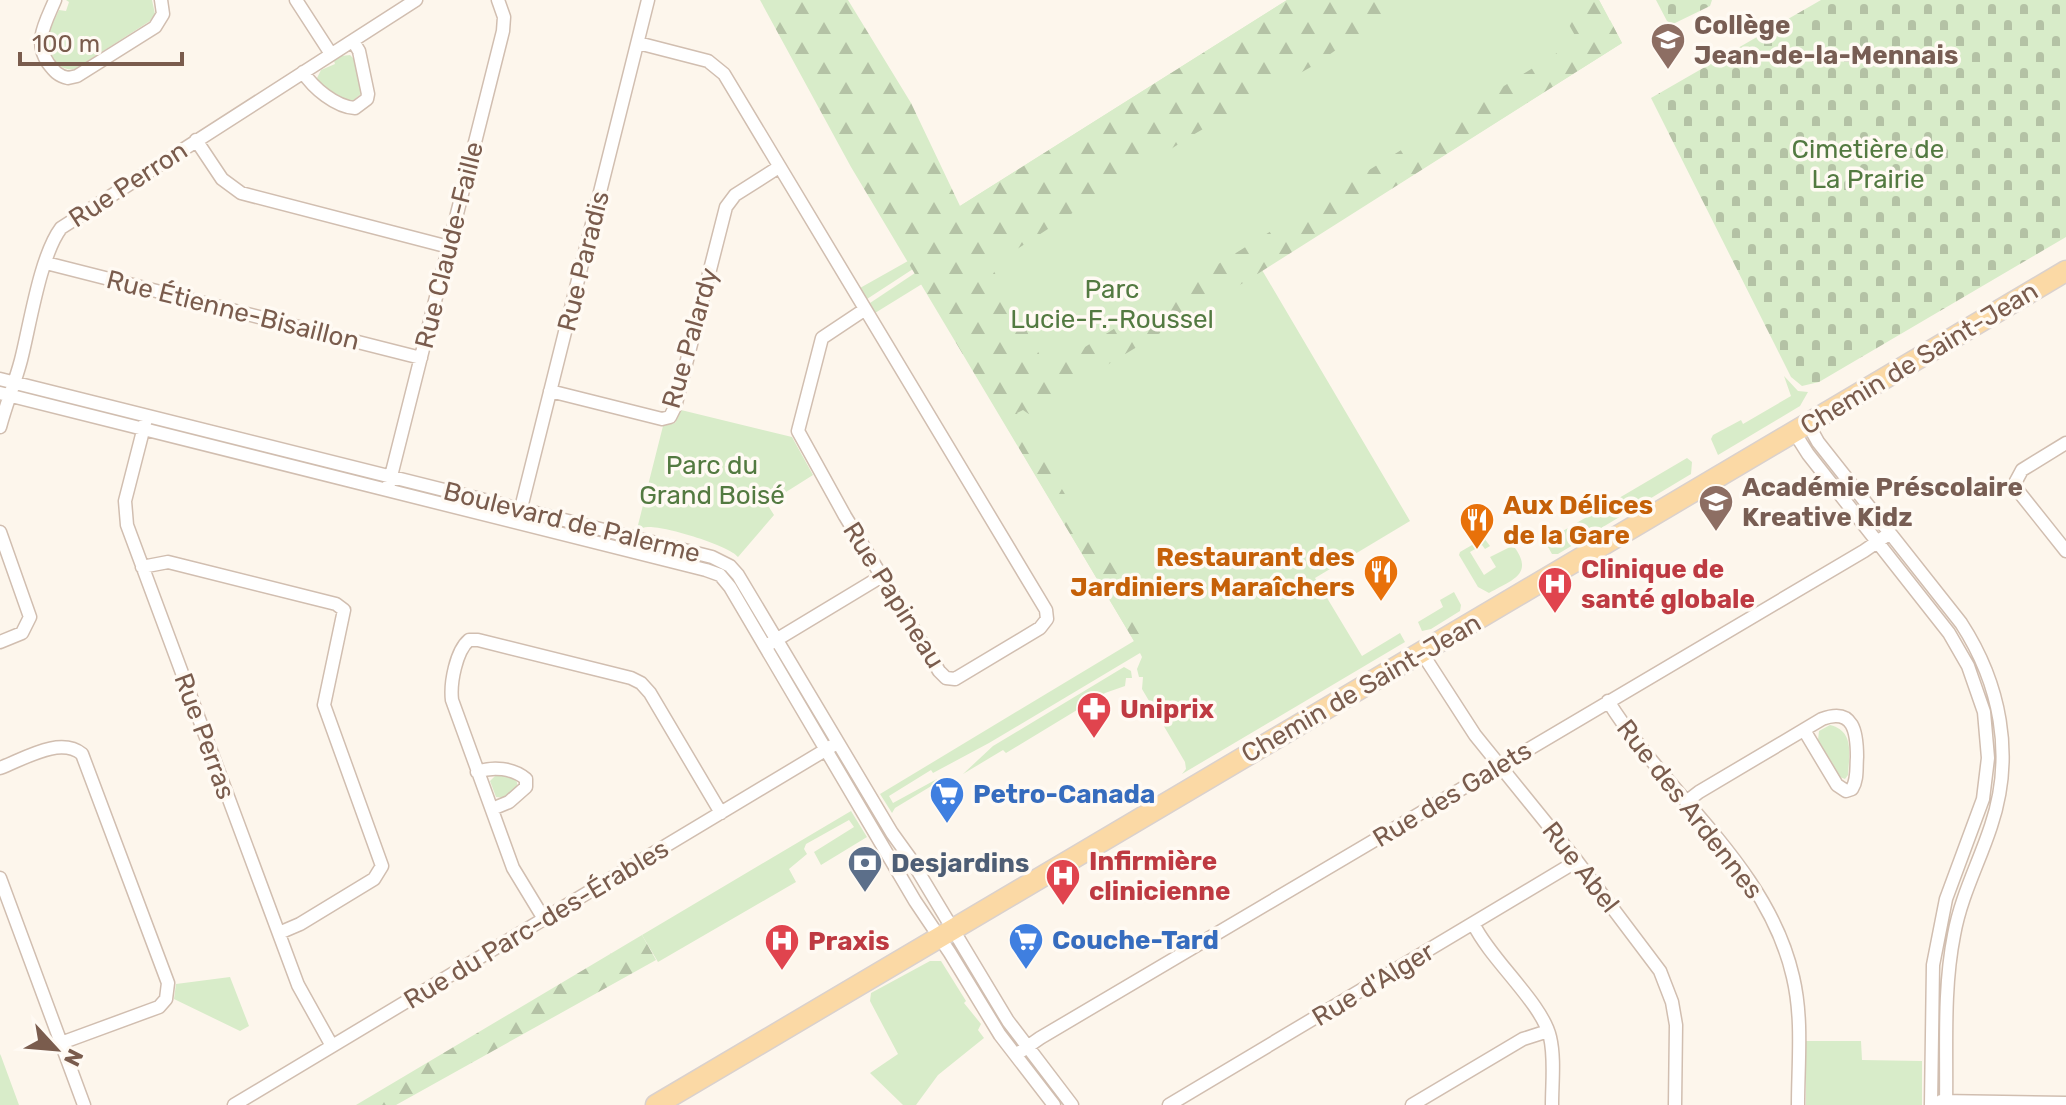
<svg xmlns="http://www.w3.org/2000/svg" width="2066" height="1105" viewBox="0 0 2066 1105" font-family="Rubik,sans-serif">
<defs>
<pattern id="forest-firs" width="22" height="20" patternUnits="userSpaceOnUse" patternTransform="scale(2)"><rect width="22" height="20" fill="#d8ecc9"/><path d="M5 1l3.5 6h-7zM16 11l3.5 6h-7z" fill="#b4c2a5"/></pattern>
<pattern id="cemetery-stones" width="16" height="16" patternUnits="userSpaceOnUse" patternTransform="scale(2)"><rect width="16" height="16" fill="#d8ecc9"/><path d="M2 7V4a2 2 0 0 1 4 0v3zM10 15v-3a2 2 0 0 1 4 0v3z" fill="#b4c2a5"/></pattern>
</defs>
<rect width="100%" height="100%" fill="#fdf6ec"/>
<path fill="#d8ecc9" d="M66 0H152L155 14 150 21 75 69C60 72 45 56 47 41 48 31 55 19 59 10L66 11 69 2Z
M1287 0H1599L1622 43 1262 270 1410 521 1315 578 1362 656 1400 633 1405 642 1182 774 1186 769 1185 762 1142 689 1143 677H1139L1137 669 1142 657 1140 653 989 743 933 773 931 770 889 796 893 803 937 779 938 782 895 808 892 813 880 794 1134 641 922 284 875 313 870 303 915 273 913 269 867 299 860 288 908 261 913 268 960 206Z
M350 55 356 61 362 93 350 103 319 84 317 78 321 70 335 64 334 61 341 56Z
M1784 376 1798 391 1808 392 1800 406 1718 455 1711 439 1713 435 1741 420 1743 424 1791 396Z
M681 410 792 437 813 475 767 504 774 515 738 557C729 545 664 526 648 527 644 527 641 529 637 529L663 426 675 423Z
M1687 458 1692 462 1691 474 1558 554H1552L1548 547 1551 538Z
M1484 538 1490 546 1485 549 1482 545 1470 552 1484 575 1496 567 1490 557 1510 547 1515 548C1534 575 1511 580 1489 593L1478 587 1459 555 1460 552Z
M1454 592 1461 605 1460 611 1431 629 1422 631 1418 622 1443 607 1440 600Z
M1124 667 1131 671 1132 678H1126L1125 686 1105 693 1006 753 1003 750 963 774 993 746Z
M1830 725C1855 731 1849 755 1848 775L1845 779 1840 777 1818 740 1819 731Z
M497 774 516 778 518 788 505 798 496 797 490 781Z
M851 811 867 837 821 865 814 852 854 827 849 820 806 844 804 849 807 854 789 869 796 882 658 962 642 935Z
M930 961H941L966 1001 964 1003 981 1024 978 1030 984 1038 938 1075 916 1105H903L870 1073 898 1054 870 1001 871 993Z
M230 977 249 1026 240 1031 174 999 176 984Z
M1806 1041H1861L1862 1060 1922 1061V1105H1806Z
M0 1054 1 1056 19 1105H0Z"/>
<path fill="url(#forest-firs)" d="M760 0H848L911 103 960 206 1287 0H1407L1316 64 1191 136 991 266 1048 370 1610 20 1622 43 1248 280 1049 400 1053 408 1033 417 1023 410 1017 413 1088 533 1108 560 1131 582 1145 636 1134 641 851 167Z
M1555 0H1599L1609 19 1577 39Z
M642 935 656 960 396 1105H356Z"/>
<path fill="url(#cemetery-stones)" d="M1656 0H1712L1710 6 1673 24 1667 21Z
M1821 0H2066V237L1819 382 1802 386 1791 377 1651 98Z"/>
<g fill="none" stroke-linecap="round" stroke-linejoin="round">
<defs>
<path id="street" d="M55 0C46 22 33 41 48 63 54 71 58 76 68 78L77 76 155 27 163 14 161 0
M296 0 331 54
M638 43 708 61 724 74 1046 610 1047 619 1040 628 955 679 946 678 939 671 845 516 798 431 822 338 864 310
M303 72C313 88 336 107 355 108L367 99 368 94 359 51 353 41
M196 140 222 179 241 193 449 247
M46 263 421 358
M0 379 712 557 730 566 738 575 892 833 910 858 1008 1021 1072 1105
M550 391 662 419 670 417 675 407 726 207 735 195 779 167
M0 393 706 570 720 575 730 587 915 901 950 953 1000 1035 1054 1105
M145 423 125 501 127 525 298 985 332 1046
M1808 424 1818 442 1961 623C2000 683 2015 755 1991 826 1979 863 1961 896 1954 935 1943 990 1947 1049 1946 1105
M0 427C6 404 15 383 21 360 30 325 40 256 61 228L416 0
M1794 432 1808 454 1949 633 1968 666 1984 712 1988 758 1983 799 1946 899 1933 965 1931 1105
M2066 443 2022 470 2015 483 2019 492 2066 551
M389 484 503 31 504 17 498 0
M519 516 648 0
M0 532 30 617 22 633 0 642
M142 567 168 562 336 604 344 610 324 705 382 866 374 879 300 924 279 933
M771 643 882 576
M1422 653 1475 735 1577 861 1660 971 1672 1002 1676 1025 1675 1105
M1608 701C1666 795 1768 866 1793 977 1803 1019 1798 1063 1798 1105
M0 768C24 759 60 736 82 754L168 983 166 999 159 1007 61 1043
M477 772C493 766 513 768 526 779V787L509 802 492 809
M1686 802 1699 792 1822 719C1854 707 1857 733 1857 757 1856 768 1858 779 1852 789L1846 791 1837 785 1804 730
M0 878 84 1105
M544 919 513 868 452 700C450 683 456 651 469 640H478L631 678 641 683 650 693 721 813
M1474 925C1491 960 1542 1003 1550 1037 1555 1058 1552 1083 1552 1105
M1020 1052 1040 1038 1864 551 1890 533
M1941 1101 2066 1103
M234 1105 832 746
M1169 1105 1577 861
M1412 1105 1523 1039 1548 1031"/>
<path id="primary" d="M656 1105 2066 271"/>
</defs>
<use href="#street" stroke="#d1beb0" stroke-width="15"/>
<use href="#primary" stroke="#dad1cd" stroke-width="23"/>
<use href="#street" stroke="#fff" stroke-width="12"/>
<use href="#primary" stroke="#fbd9a5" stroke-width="20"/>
</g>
<defs>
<symbol id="school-pin" viewBox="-11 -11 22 30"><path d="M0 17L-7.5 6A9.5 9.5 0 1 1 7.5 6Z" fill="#8d6e63" stroke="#fffaf3"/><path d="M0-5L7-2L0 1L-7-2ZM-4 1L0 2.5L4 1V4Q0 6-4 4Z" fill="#fff"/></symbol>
<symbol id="restaurant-pin" viewBox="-11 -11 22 30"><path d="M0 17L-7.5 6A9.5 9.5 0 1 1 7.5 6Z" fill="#e8710a" stroke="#fffaf3"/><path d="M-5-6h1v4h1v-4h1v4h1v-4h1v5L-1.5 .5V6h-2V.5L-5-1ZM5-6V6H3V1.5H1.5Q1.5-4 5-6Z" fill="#fff"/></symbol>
<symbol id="hospital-pin" viewBox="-11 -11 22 30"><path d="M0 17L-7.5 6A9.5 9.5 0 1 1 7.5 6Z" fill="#e0444e" stroke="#fffaf3"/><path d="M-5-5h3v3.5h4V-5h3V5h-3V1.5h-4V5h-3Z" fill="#fff"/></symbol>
<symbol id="pharmacy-pin" viewBox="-11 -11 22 30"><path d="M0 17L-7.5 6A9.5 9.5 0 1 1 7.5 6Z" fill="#e0444e" stroke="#fffaf3"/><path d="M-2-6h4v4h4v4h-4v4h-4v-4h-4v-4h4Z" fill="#fff"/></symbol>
<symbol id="supermarket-pin" viewBox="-11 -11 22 30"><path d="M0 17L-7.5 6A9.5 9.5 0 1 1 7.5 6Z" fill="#3f7fe0" stroke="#fffaf3"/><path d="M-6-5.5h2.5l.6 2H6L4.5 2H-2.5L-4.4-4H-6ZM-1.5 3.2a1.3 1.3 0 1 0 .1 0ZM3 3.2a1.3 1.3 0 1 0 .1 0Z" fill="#fff"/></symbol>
<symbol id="bank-pin" viewBox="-11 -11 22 30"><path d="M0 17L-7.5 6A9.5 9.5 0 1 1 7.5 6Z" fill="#5c6f8a" stroke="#fffaf3"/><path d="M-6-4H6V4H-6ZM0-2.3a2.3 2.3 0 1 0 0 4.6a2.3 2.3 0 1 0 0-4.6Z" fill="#fff"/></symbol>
</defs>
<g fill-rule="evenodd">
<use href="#school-pin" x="1648" y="20" width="40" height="54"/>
<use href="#school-pin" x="1696" y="482" width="40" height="54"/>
<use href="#restaurant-pin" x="1457" y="500" width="40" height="54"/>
<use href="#restaurant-pin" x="1361" y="552" width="40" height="54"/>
<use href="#hospital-pin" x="1535" y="564" width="40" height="54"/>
<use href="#pharmacy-pin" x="1074" y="689" width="40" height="54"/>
<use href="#supermarket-pin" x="927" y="774" width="40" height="54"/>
<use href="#bank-pin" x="845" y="843" width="40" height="54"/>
<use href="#hospital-pin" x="1043" y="856" width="40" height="54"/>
<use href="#supermarket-pin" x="1006" y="920" width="40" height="54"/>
<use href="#hospital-pin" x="762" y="921" width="40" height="54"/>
</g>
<g text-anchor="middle" stroke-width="7" stroke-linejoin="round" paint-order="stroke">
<g font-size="26" font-weight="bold" fill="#785e54" stroke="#fffaf3" text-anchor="start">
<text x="1694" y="34">Collège<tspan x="1694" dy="30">Jean-de-la-Mennais</tspan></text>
<text x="1742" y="496">Académie Préscolaire<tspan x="1742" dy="30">Kreative Kidz</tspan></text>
</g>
<g font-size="26" fill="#537a41" stroke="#fffaf3">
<text x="1868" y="158">Cimetière de<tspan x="1868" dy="30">La Prairie</tspan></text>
<text x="1112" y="298">Parc<tspan x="1112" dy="30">Lucie-F.-Roussel</tspan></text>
<text x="712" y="474">Parc du<tspan x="712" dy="30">Grand Boisé</tspan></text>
</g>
<g font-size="26" fill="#7a5c4d" stroke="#fffaf3">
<text transform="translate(128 184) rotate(-33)" y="9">Rue Perron</text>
<text transform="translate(449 245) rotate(-76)" y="9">Rue Claude-Faille</text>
<text transform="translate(583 261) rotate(-76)" y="9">Rue Paradis</text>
<text transform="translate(233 310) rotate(14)" y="9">Rue Étienne-Bisaillon</text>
<text transform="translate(690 338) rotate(-74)" y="9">Rue Palardy</text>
<text transform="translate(1919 358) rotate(-31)" y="9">Chemin de Saint-Jean</text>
<text transform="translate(572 522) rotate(14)" y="9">Boulevard de Palerme</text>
<text transform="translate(894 595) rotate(58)" y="9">Rue Papineau</text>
<text transform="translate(1361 688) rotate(-30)" y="9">Chemin de Saint-Jean</text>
<text transform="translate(205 736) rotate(70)" y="9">Rue Perras</text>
<text transform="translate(1452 794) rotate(-31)" y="9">Rue des Galets</text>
<text transform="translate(1690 809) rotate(52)" y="9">Rue des Ardennes</text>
<text transform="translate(1581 867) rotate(52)" y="9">Rue Abel</text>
<text transform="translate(536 924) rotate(-31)" y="9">Rue du Parc-des-Érables</text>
<text transform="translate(1373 984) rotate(-31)" y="9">Rue d'Alger</text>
</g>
<g font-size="26" font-weight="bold" fill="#c56008" stroke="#fffaf3" text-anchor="start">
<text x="1503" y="514">Aux Délices<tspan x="1503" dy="30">de la Gare</tspan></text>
<text x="1355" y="566" text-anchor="end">Restaurant des<tspan x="1355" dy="30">Jardiniers Maraîchers</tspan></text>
</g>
<g font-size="26" font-weight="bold" fill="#be3a42" stroke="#fffaf3" text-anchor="start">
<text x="1581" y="578">Clinique de<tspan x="1581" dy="30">santé globale</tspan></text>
<text x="1120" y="718">Uniprix</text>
<text x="1089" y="870">Infirmière<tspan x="1089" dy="30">clinicienne</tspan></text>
<text x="808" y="950">Praxis</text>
</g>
<g font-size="26" font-weight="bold" fill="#366cbe" stroke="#fffaf3" text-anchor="start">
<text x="973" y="803">Petro-Canada</text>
<text x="1052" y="949">Couche-Tard</text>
</g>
<g font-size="26" font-weight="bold" fill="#4e5e75" stroke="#fffaf3" text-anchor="start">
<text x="891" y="872">Desjardins</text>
</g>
</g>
<g transform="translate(56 1049) rotate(116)" stroke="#fffaf3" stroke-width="6" paint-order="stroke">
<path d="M0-6L14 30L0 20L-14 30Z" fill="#7a5c4d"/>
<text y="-12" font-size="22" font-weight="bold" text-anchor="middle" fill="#7a5c4d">N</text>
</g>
<path d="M20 52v12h162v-12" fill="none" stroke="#7a5c4d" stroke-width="4"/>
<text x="32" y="52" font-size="24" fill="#7a5c4d" stroke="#fffaf3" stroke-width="6" paint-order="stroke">100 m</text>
</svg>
